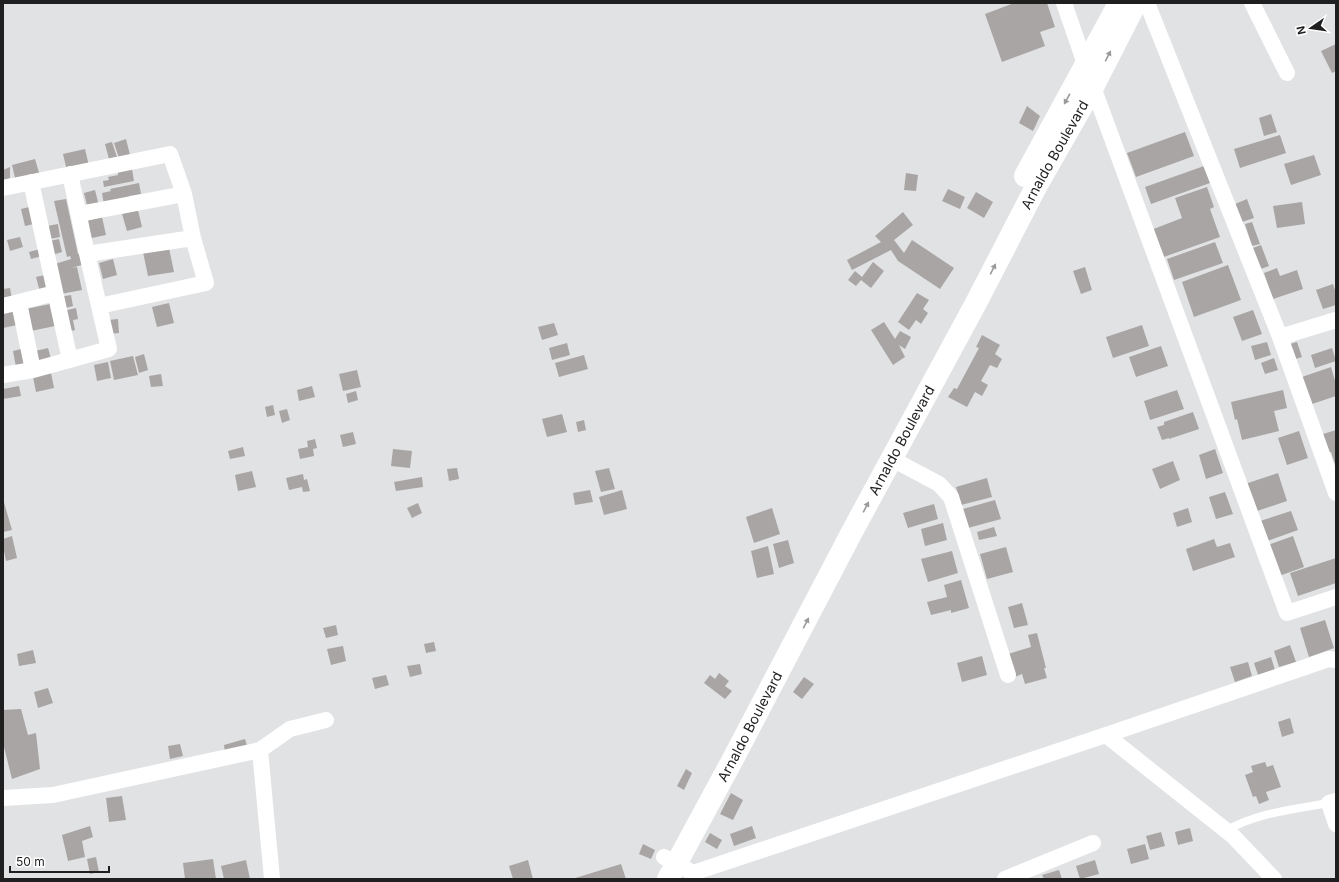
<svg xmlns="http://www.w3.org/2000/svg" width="1339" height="882" viewBox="0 0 1339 882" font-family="Inter,sans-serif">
<rect width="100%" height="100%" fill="#e1e2e4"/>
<path fill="#a8a5a4" d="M1014 3H1047L1055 27 1040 32 1045 46 1002 62 985 14Z
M1336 44V71L1332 73 1321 51Z
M1027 106 1040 116 1033 131 1019 123Z
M1271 114 1277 132 1264 136 1259 118Z
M1185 132 1194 156 1136 177 1127 153Z
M1280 135 1286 153 1240 168 1234 149Z
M126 139 130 155 119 158 114 143Z
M112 142 117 157 109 159 105 144Z
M85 149 89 166 67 171 63 154Z
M1314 155 1321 175 1291 185 1284 164Z
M35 159 40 176 16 182 12 165Z
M1204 166 1210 183 1151 204 1145 187Z
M10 167V178L3 180V170Z
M132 169 134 181 104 187 103 181 109 180 108 177 118 175V172Z
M906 173 918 175 916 191 904 190Z
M139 183 141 194 129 196V198L104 205 102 193 111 191 110 189Z
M1207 187 1214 207 1210 209 1220 237 1161 258 1151 230 1182 218 1175 198Z
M948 189 965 197 960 209 942 201Z
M95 190 99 206 88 209 84 193Z
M976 192 993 202 984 218 967 208Z
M66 199 78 254 83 253 85 264 71 268 77 267 82 290 61 294 55 264 71 259 70 256 67 257 54 201Z
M1247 199 1254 218 1242 222 1235 204Z
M1302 202 1305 224 1277 228 1273 206Z
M33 206 38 223 25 226 21 209Z
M138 210 142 227 127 231 122 214Z
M903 212 913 225 894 240 904 253 912 240 954 268 940 289 898 261 891 250 852 270 847 260 881 242 875 236Z
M102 217 106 235 87 239 83 222Z
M1252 222 1260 244 1252 246 1245 224Z
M58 224 60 237 50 239 47 226Z
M20 237 23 247 10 251 7 240Z
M59 239 62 252 52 255 49 241Z
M1215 242 1223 263 1174 280 1167 259Z
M1261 245 1269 266 1258 270 1250 249Z
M169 248 174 272 148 276 143 252Z
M40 249 42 256 31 259 29 252Z
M113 259 117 275 103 279 99 263Z
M873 262 884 271 871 288 861 280 856 286 848 280 855 271 862 277Z
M1228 265 1241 300 1194 317 1182 282Z
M1085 267 1092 290 1081 294 1073 271Z
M1277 268 1280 276 1297 270 1303 289 1273 299 1264 273Z
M45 275 49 289 40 292 36 277Z
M1333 284 1336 293V305L1323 309 1316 290Z
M10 288 12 299 3 301V289Z
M917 293 929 300 923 309 928 313 921 324 916 320 909 330 898 322Z
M71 295 73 306 62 309 59 297Z
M169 303 174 323 157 327 152 307Z
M50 304 55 326 31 331 26 309Z
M76 308 78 319 73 320 75 330 67 332 63 311Z
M14 310 17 325 3 328V312Z
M1253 310 1262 334 1242 341 1233 317Z
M118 319 119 333 109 334 108 320Z
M884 322 895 339 900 331 911 337 905 349 899 345 905 357 893 365 871 330Z
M554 323 558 335 542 340 538 327Z
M1142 325 1149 346 1113 358 1106 337Z
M982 335 1000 345 995 354 1002 359 997 368 990 365 981 381 988 385 982 396 975 392 967 407 948 397 954 388 957 389 979 348 976 347Z
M1267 342 1271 355 1255 360 1251 346Z
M1297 342 1302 357 1292 360 1287 345Z
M567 343 570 355 552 360 549 348Z
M1161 346 1168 366 1136 377 1129 357Z
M25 348 28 364 16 367 13 351Z
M48 348 51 359 37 361 35 351Z
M1332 348 1336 361 1315 368 1311 355Z
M144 354 148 370 139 373 135 357Z
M584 355 588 369 559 377 555 363Z
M133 356 138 375 114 380 110 361Z
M1274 358 1278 370 1265 374 1261 363Z
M108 362 111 378 97 381 94 365Z
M1331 367 1336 384V396L1309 405 1299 378Z
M357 370 361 387 343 391 339 374Z
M51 373 54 388 36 392 33 377Z
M161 374 163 386 151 387 149 376Z
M19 386 21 396 3 399V389Z
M312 386 315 397 299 401 297 390Z
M1177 390 1184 409 1150 420 1144 401Z
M1283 390 1287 408 1274 411 1279 431 1242 440 1237 419 1235 420 1231 402Z
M356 391 358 400 348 403 346 394Z
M273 405 275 415 267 417 265 407Z
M287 409 290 420 282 423 279 411Z
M1193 412 1199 429 1169 439V438L1162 440 1157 427 1164 425V422Z
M562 414 567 432 547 437 542 419Z
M584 420 586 430 578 432 576 422Z
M1336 430V463L1335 464 1331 452 1326 453 1320 435Z
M1299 431 1308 458 1287 465 1278 438Z
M353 432 356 444 343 447 340 435Z
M315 439 317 448 313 449 314 456 300 459 298 449 308 447 307 441Z
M243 447 245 456 230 459 228 451Z
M393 449 412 451 410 468 391 466Z
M1215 449 1223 473 1206 479 1199 455Z
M1173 461 1180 480 1160 489 1152 469Z
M457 468 459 479 449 481 447 469Z
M609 468 615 489 601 492 595 471Z
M252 471 256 487 238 491 235 475Z
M1278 473 1287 501 1254 512 1245 484Z
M303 474 304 480 307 479 310 491 303 492 302 487 289 490 286 478Z
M422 477 423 487 396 491 394 482Z
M987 478 992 497 961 505 956 487Z
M590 490 593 502 575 505 573 493Z
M622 490 627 509 604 515 599 497Z
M1225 492 1233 514 1216 519 1209 497Z
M3 499 12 530 3 532Z
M995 500 1001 519 968 528 963 509Z
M418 503 422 513 412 518 407 508Z
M934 504 938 519 908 528 903 513Z
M772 508 780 534 754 543 746 517Z
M1188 508 1192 522 1177 527 1173 513Z
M1291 511 1298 530 1267 541 1260 521Z
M943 523 947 540 925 546 921 529Z
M994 527 997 536 979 540 977 532Z
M12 536 17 558 6 561 3 546V539Z
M1293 536 1304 567 1276 577 1265 546Z
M1214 539 1217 547 1230 543 1235 557 1193 571 1186 549Z
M788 540 794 563 779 568 773 544Z
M768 546 774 574 757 578 751 551Z
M1006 547 1013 572 987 579 980 554Z
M952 551 958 573 928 582 921 559Z
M1336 558V583L1298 596 1290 573Z
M961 580 969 608 951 613V610L931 615 927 602 947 597 944 585Z
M1022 603 1028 625 1014 628 1008 607Z
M1325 620 1334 648 1309 657 1300 628Z
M336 625 338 635 326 638 323 628Z
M1037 633 1046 668H1044L1047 678 1025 684 1022 674 1015 677 1008 654 1031 647 1028 635Z
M434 642 436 651 426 653 424 644Z
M1290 645 1296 662 1279 667 1274 651Z
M343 646 346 661 331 665 327 649Z
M33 650 36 663 19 666 17 654Z
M982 656 987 675 962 682 957 663Z
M1271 657 1275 670 1258 675 1254 663Z
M1248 662 1252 676 1235 682 1230 667Z
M420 664 422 674 410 677 407 666Z
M719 673 729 681 725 686 732 691 725 699 704 683 710 675 715 679Z
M386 675 389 685 375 689 372 678Z
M804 677 814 684 802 699 793 692Z
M48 688 53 703 38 708 34 692Z
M21 709 28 735 36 733 40 769 12 779 3 743V710Z
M1290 718 1294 733 1282 737 1278 722Z
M245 739 247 746 225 752 224 745Z
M180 744 183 756 170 759 168 746Z
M1265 762 1267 767 1273 765 1281 787 1266 792 1269 800 1259 804 1256 796 1253 797 1245 775 1253 772 1251 766Z
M686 769 692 773 684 790 677 786Z
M731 793 743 800 733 820 720 814Z
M122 796 126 820 109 822 106 798Z
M90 826 93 837 82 841 85 857 68 861 62 835Z
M752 826 756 838 734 846 730 834Z
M1190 828 1193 841 1178 845 1175 832Z
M1161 832 1165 846 1150 850 1146 836Z
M710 833 722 840 717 849 705 842Z
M643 844 655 850 651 859 639 854Z
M1145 844 1149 859 1131 864 1127 849Z
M96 857 99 872 90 874 87 859Z
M213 859 216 879H185L183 863Z
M246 860 250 879H224L221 866Z
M528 860 533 879H513L509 866Z
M1095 860 1099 874 1080 879 1076 866Z
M621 864 626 879H572Z
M1059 870 1062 879H1044L1042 875Z"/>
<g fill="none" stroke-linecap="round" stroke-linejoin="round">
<path stroke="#fff" stroke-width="8" d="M1226 831C1255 813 1296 809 1329 803"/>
<path stroke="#fff" stroke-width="16" d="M1064 3 1093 87 1287 613 1336 597
M1147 3 1280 337 1336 493
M1252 3 1287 73
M31 182 70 360
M3 188 170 154 184 194 193 238 206 283 99 306
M79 214 184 194
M87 254 193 238
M19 303 33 370
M3 306 55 293
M1280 337 1336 320
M3 375 33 370 109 349 87 254 70 174
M892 459 939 484 951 497 1008 675
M1106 735 1329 659 1336 660
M260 750 290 729 326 720
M3 798 53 795 260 750 272 879
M1336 801 1329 803 1336 824
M664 857 693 873 1106 735 1233 836 1274 879
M1005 879 1093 843"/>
<g stroke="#fff" stroke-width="22">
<path d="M1025 176 1116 9"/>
<path id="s1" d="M668 879 733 759 853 530 976 303 1037 185 1093 87 1136 3"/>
</g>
</g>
<defs><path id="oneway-solid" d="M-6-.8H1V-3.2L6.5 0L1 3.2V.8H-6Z"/></defs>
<g fill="#9a9a9b">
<use href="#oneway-solid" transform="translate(1108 56) rotate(-63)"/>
<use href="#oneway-solid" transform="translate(1067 99) rotate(119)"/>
<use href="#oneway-solid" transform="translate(993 269) rotate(-63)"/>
<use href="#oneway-solid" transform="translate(866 507) rotate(-62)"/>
<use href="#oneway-solid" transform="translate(806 623) rotate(-63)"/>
</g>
<g text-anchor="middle" stroke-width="3" stroke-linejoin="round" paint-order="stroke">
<g font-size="14" fill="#1f1f20" stroke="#fff">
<text dy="5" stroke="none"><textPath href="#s1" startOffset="821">Arnaldo Boulevard</textPath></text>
<text dy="5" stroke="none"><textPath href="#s1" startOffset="497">Arnaldo Boulevard</textPath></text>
<text dy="5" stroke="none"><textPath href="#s1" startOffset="173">Arnaldo Boulevard</textPath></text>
</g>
</g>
<rect width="1339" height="882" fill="none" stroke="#1f1f20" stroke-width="8"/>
<g transform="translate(1311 28) rotate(257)" stroke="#ffffff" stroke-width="3" paint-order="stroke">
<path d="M0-3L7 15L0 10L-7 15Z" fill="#1f1f20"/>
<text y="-6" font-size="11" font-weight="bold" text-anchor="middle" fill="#1f1f20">N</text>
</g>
<path d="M10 866v6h99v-6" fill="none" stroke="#1f1f20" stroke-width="2"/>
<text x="16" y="866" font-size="12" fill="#1f1f20" stroke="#ffffff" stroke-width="3" paint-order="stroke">50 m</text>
</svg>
